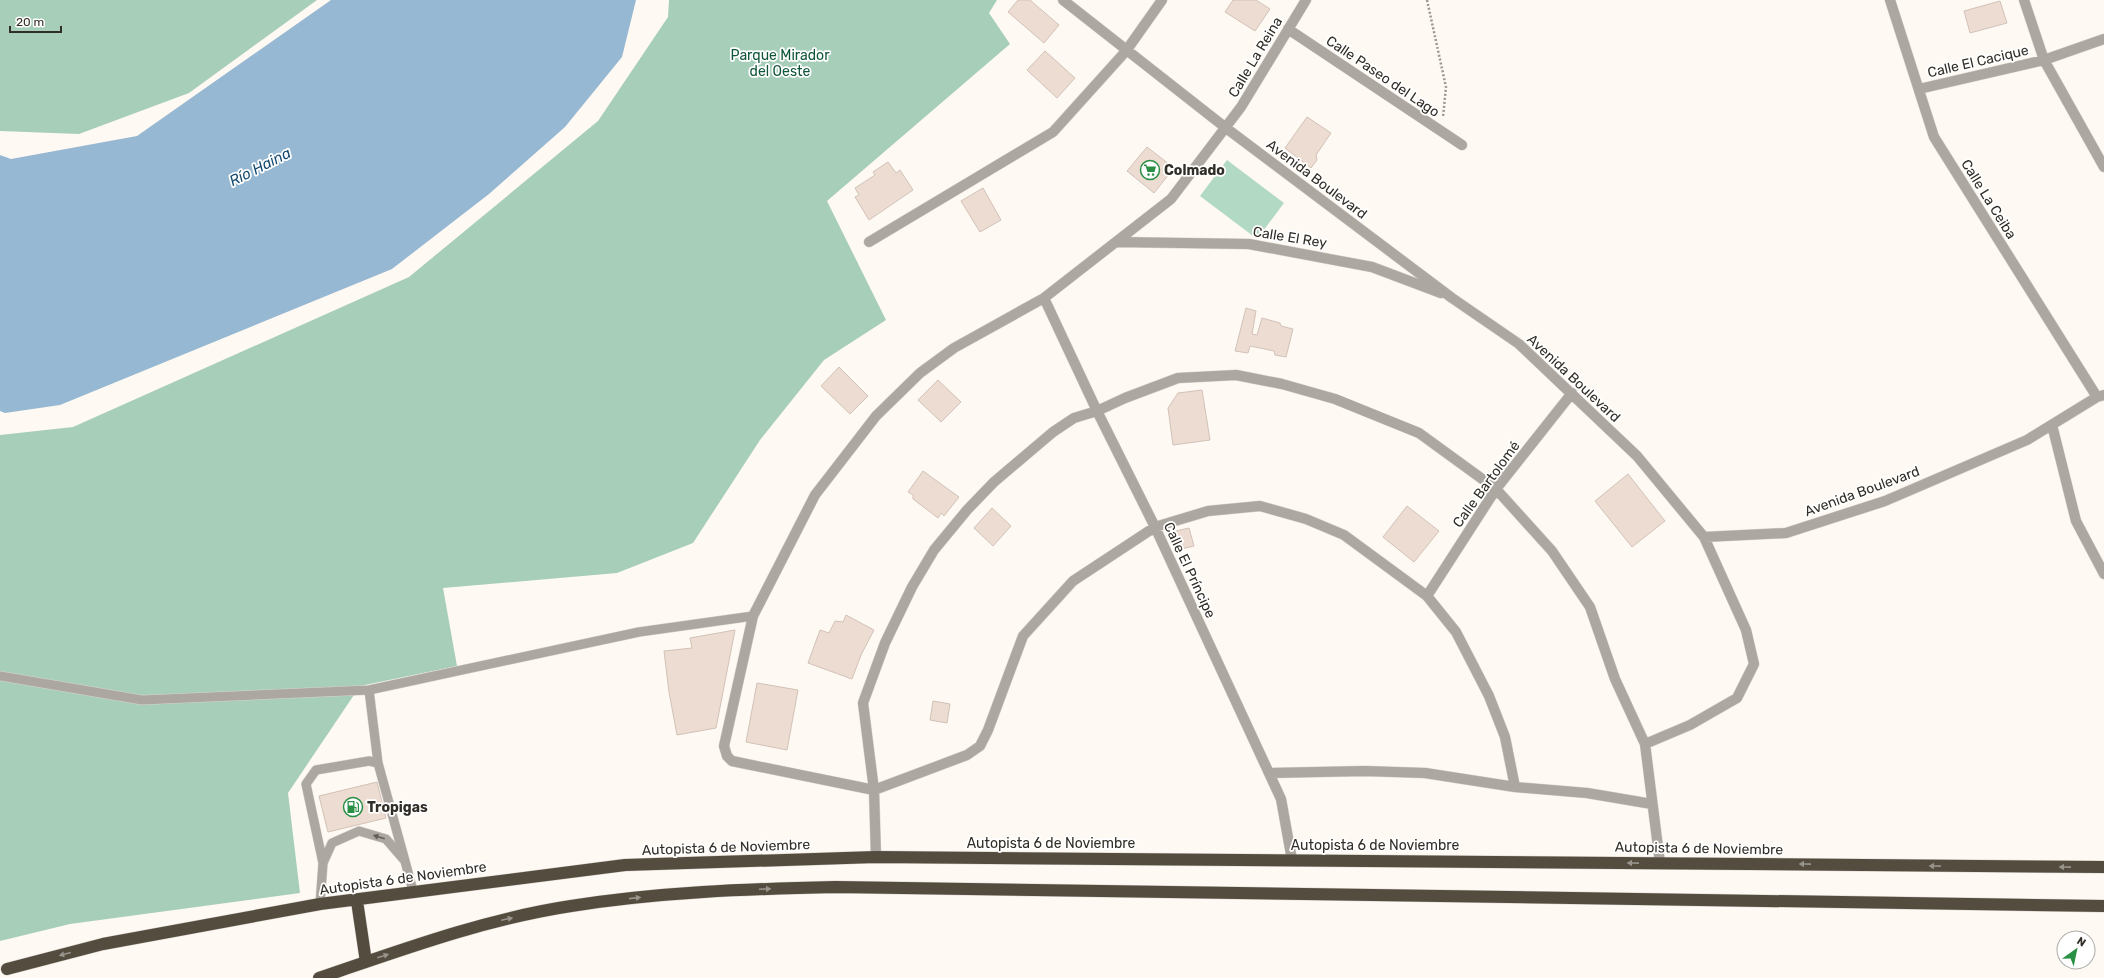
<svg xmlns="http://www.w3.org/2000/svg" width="2104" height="978" viewBox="0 0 2104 978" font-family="Rubik,sans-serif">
<rect width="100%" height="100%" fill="#fef9f3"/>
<path fill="#b2d9c3" d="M1227 160 1284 203 1257 239 1200 196Z"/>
<path fill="#a7ceb8" d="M0 0H317L189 93 79 134 0 131Z
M669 0H997L989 13 1010 44 827 201 886 320 824 360 760 440 693 543 617 573 443 588 457 666 360 686 288 793 300 893 70 924 0 941V435L73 427 409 277 598 121 668 17Z"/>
<path fill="#97b8d2" d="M331 0H636L622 57 565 127 489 194 392 269 60 405 5 413 0 411V155L11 159 137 136Z"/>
<path fill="#ecdcd1" stroke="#d2c2b8" d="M1018 0H1030L1059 25 1044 43 1008 12Z
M1233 0H1256L1270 9 1255 31 1225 12Z
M2000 1 2007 23 1970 33 1964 11Z
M1045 51 1075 78 1057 98 1027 70Z
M1307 117 1331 133 1316 155 1317 160 1311 168 1285 148Z
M1147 147 1174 168 1154 193 1127 171Z
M888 162 896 173 900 170 913 190 869 220 855 197 859 195 855 188 875 175 873 172Z
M983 188 1001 220 980 232 961 201Z
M1246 308 1256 311 1252 334 1257 335 1262 318 1280 323 1281 326 1293 329 1286 357 1275 355 1274 351 1250 346 1248 353 1235 351Z
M839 367 868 396 850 414 821 386Z
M938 380 961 402 941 422 918 400Z
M1202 390 1210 440 1173 445 1168 408 1178 393Z
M923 471 959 497 944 516 941 513 938 518 913 499V495L908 492Z
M1628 474 1665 521 1632 547 1595 501Z
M1407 506 1439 531 1414 562 1383 537Z
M992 508 1011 526 993 546 974 528Z
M1189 528 1194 546 1177 550 1172 532Z
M846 615 874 630 861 655 852 679 808 663 820 630 829 633 835 621 843 622Z
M735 630 716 728 677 735 669 692 664 651 692 648 690 638Z
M757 683 798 690 787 750 746 742Z
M933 701 950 704 947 723 930 720Z
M377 782 386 818 328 832 319 796Z"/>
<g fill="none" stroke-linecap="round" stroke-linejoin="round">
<defs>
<path id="lane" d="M0 676 142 700 369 690 639 632 753 616
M369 690 378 763
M323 863 306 784 316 770 369 761 378 763 405 861
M320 904 323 863 332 843 359 831 386 839 405 861 413 891"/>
<path id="street" d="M1063 0 1226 128 1452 298 1519 344 1637 456 1704 537 1786 533 1885 501 2027 440 2097 397 2104 395
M1306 0 1241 107 1171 199 1044 298 954 348 920 373 876 416 815 495 753 616 724 746 727 756 732 761 874 790 967 755 980 746 988 730 1023 636 1073 581 1155 527 1208 511 1260 506 1306 519 1344 535 1427 596 1456 632 1489 696 1505 737 1515 787
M1890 0 1934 137 2097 397
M2024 0 2044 60 2104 167
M1288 29 1462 145
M1919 89 2044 60 2104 39
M869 242 1053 132 1126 51 1162 0
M1116 242 1249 244 1372 267 1441 293
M1044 298 1097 411 1155 527 1281 799 1292 860
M2052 425 2076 521 2104 574
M1427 596 1496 489 1572 393
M1645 744 1690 725 1737 698 1754 664 1746 630 1704 537
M1269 773 1365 771 1425 773 1515 787 1587 793 1652 804
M876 857 874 790 863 703 885 643 912 587 934 550 967 510 994 482 1053 432 1074 418 1097 411 1125 398 1178 378 1236 375 1282 384 1335 399 1419 433 1496 489 1552 551 1590 607 1615 679 1645 744 1660 863"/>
<path id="highway" d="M357 901 366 962
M7 969 103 944 320 904 625 865 876 857 2104 867
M319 978C401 950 485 919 571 906 659 892 747 889 836 887L2104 906"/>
</defs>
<use href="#lane" stroke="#d9d4ce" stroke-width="10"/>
<use href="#street" stroke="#d9d4ce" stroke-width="11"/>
<use href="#highway" stroke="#d9d4ce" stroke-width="13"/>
<path stroke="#9b9791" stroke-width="2.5" stroke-dasharray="2 2" stroke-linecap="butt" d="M1427 0 1446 87 1443 117"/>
<use href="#lane" stroke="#aca8a1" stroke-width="9"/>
<use href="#street" stroke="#aca8a1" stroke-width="10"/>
<use href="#highway" stroke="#544c3f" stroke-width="12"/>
</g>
<defs><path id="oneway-solid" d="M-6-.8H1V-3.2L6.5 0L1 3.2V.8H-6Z"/></defs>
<use fill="#625e58" href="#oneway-solid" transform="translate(379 837) rotate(-163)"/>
<g fill="#98948c">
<use href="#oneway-solid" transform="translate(1633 863) rotate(-179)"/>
<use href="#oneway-solid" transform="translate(1805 864) rotate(-179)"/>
<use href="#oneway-solid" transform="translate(1935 866) rotate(-179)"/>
<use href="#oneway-solid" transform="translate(2065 867) rotate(-179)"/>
<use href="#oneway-solid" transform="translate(765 889) rotate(-2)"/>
<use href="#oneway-solid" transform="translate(635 898) rotate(-6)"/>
<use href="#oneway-solid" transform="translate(507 919) rotate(-12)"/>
<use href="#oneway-solid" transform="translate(65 954) rotate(165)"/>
<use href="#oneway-solid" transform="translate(383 956) rotate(-18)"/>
</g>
<defs>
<symbol id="supermarket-ring" viewBox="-11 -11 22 22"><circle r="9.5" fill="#fff" stroke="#288f45" stroke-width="1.5"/><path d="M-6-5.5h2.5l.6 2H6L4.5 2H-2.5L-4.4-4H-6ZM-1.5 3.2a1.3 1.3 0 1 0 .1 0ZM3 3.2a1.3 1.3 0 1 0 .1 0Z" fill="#288f45"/></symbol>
<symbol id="fuel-ring" viewBox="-11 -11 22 22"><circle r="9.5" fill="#fff" stroke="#288f45" stroke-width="1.5"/><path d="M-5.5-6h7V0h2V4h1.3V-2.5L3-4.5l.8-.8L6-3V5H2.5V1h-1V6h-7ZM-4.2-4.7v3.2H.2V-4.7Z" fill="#288f45"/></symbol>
</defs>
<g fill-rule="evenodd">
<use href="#supermarket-ring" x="1139" y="159" width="22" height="22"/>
<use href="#fuel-ring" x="342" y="796" width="22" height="22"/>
</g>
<g text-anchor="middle" stroke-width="3.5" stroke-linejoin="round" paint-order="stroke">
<g font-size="14" fill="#105539" stroke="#fff">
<text x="780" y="60">Parque Mirador<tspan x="780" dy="16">del Oeste</tspan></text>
</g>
<g font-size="14" fill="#312d27" stroke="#fff">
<text transform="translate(1255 57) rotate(-59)" y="5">Calle La Reina</text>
<text transform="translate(1978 61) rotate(-13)" y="5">Calle El Cacique</text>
<text transform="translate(1383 76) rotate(34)" y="5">Calle Paseo del Lago</text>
<text transform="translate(1317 179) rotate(37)" y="5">Avenida Boulevard</text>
<text transform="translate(1989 199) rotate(58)" y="5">Calle La Ceiba</text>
<text transform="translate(1290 237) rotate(9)" y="5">Calle El Rey</text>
<text transform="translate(1574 378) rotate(43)" y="5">Avenida Boulevard</text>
<text transform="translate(1486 484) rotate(-54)" y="5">Calle Bartolomé</text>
<text transform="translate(1862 491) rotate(-20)" y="5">Avenida Boulevard</text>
<text transform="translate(1190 570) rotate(65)" y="5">Calle El Príncipe</text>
<text x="1051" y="848">Autopista 6 de Noviembre</text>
<text x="1375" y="850">Autopista 6 de Noviembre</text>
<text transform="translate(726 847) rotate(-2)" y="5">Autopista 6 de Noviembre</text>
<text transform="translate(1699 848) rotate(1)" y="5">Autopista 6 de Noviembre</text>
<text transform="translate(403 878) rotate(-8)" y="5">Autopista 6 de Noviembre</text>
</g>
<g font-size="14" font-weight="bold" fill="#312d27" stroke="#fff" text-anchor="start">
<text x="1164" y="175">Colmado</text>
<text x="367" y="812">Tropigas</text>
</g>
<g font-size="15" font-style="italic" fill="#174c71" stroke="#fff">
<text transform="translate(260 167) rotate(-27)" y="5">Río Haina</text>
</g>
</g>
<g transform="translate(2076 950) rotate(33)"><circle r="19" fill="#ffffff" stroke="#adaba9"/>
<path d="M0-3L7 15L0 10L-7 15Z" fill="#288f45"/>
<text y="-6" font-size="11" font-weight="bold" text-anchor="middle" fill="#312d27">N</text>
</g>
<path d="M10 26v6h51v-6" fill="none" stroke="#312d27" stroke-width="2"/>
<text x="16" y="26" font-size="12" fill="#312d27" stroke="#ffffff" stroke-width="3" paint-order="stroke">20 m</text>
</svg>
